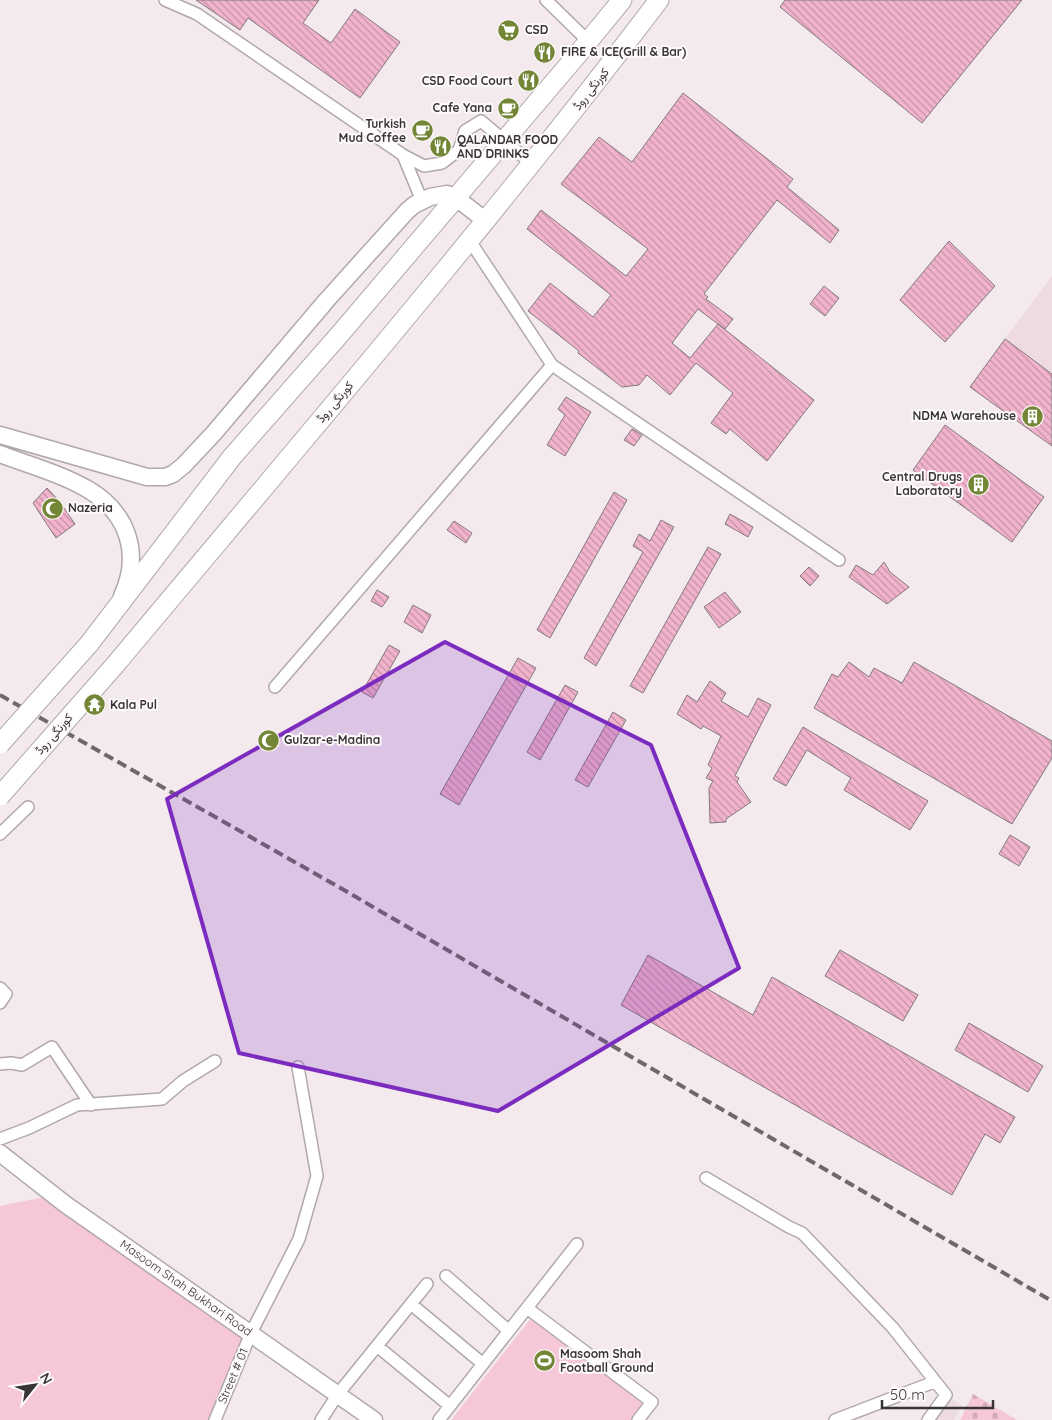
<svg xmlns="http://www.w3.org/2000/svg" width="1052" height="1420" viewBox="0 0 1052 1420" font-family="Quicksand,Vazirmatn,sans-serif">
<defs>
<pattern id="cemetery-stones" width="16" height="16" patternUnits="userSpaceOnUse" patternTransform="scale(1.25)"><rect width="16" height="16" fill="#f5c7d9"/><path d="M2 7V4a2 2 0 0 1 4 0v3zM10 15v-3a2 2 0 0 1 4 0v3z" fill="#d3acbb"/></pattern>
<pattern id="building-back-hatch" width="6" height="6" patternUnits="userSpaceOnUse" patternTransform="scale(1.25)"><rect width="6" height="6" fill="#f2b3cd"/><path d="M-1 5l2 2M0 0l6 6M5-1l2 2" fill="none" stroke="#c592a7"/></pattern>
</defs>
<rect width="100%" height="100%" fill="#f4eaee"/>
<path fill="#eddbe1" d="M1052 276V373L1005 339Z
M950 1397 962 1406 954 1420H931Z"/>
<path fill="#f5c7d9" d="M54 1195 251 1333 214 1420H0V1206Z
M532 1317 650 1404 638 1420H451Z"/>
<path fill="url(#cemetery-stones)" d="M973 1394 1017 1420H960Z"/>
<path fill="url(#building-back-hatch)" stroke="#827a7d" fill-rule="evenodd" d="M196 0H319L303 23 331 43 355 9 400 42 360 98 248 18 240 30Z
M785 0H1022L922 123 780 7Z
M683 93 793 179 787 187 839 230 830 243 777 200 704 294 708 297 706 299 733 319 725 329 718 324 814 400 767 461 730 429 726 434 711 423 733 393 696 363 670 395 647 375 639 385 622 387 578 353 579 351 528 311 550 283 593 317 611 295 527 229 541 210 626 276 648 249 561 184 599 137 632 162ZM698 309 718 324 690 358 672 343Z
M949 241 995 286 945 342 900 300Z
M824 286 839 298 825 316 810 304Z
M1005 339 1052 374V446L970 387Z
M566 397 591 412 565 456 547 445 565 415 558 409Z
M945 425 1044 497 1012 542 913 470Z
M632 429 642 435 634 446 624 440Z
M47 488 59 501 75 524 56 538 33 503Z
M614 492 627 500 550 638 537 630Z
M730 514 753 527 748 537 725 524Z
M661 520 674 527 596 666 584 658 643 552 633 546 639 534 650 541Z
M454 521 472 533 466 543 447 530Z
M708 547 721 554 643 693 630 686Z
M884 562 890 572 909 587 887 604 849 577 856 565 873 575Z
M809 567 819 576 810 586 800 576Z
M377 590 389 597 382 607 371 601Z
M725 592 741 612 719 628 704 607Z
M413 605 431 615 422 633 404 622Z
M389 645 400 651 373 698 362 692Z
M518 658 536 668 459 805 440 794Z
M849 662 869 677 874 668 902 683 914 662 1052 741V758L1012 824 814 708 832 674 838 677Z
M710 681 726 693 721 701 748 717 758 698 771 705 735 776 739 778 737 782 751 802 726 819V822L710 823 709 788 713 781 706 778 712 768 708 765 721 736 703 726 701 729 677 714 687 695 697 702Z
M565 685 578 692 540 760 527 752Z
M613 712 626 720 588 787 575 780Z
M803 727 928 801 910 830 844 790 851 778 807 750 786 786 773 779Z
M1010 835 1030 847 1019 866 999 854Z
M840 950 918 995 903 1021 825 976Z
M648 955 753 1015 772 977 1015 1117 1000 1143 985 1134 952 1195 621 1005Z
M969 1023 1043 1066 1028 1092 955 1050Z"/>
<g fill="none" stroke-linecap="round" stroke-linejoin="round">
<defs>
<path id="street" d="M165 0 197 14 403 155 424 166 442 163 459 150 465 131 481 121 532 164
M546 0 588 41
M403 155 422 201
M470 241 552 365 839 560
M275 687 552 365
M0 834 28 807
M0 988 6 994 0 1003
M0 1064 11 1063 22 1065 52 1047 91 1105
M0 1139 29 1128 77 1105 162 1099 183 1081 215 1061
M706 1178 789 1227 802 1233 893 1328 946 1395 928 1420
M446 1276 509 1331
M411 1304 483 1364
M527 1308 652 1402 638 1420
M377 1346 450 1406
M215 1420 251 1333 299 1239 317 1176 298 1067
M321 1420 338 1394 427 1284
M439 1420 577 1244
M835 1420 934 1382"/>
<path id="secondary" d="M0 435 147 477H165L173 474 184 465 214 433 326 301 407 211 414 205 430 197 447 194 455 197 486 221
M0 454C29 465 62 474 89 490 129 514 141 555 122 596
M0 1153 65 1204 374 1420"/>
<path id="primary" d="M89 644 232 457 340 334 578 54 622 0
M115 665C299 445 486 228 659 0"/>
</defs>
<use href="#street" stroke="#b1a8ac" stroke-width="14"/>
<use href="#secondary" stroke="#b1a8ac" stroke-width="19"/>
<use href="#primary" stroke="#b1a8ac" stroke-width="21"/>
<use href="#street" stroke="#fff" stroke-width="11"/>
<use href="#secondary" stroke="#fff" stroke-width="16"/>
<use href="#primary" stroke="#fff" stroke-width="19"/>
<path stroke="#6e686a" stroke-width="4" stroke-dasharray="10 5" stroke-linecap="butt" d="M0 695 337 886 1052 1301"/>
<defs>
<path id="primary-bridge" d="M0 744 89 644
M0 796 115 665"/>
</defs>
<use href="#primary-bridge" stroke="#b1a8ac" stroke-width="21" stroke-linecap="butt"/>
<use href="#primary-bridge" stroke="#fff" stroke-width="19"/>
</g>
<path fill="#7b2cbf" fill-opacity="0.2" stroke="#7b2cbf" stroke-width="4" stroke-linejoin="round" d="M445 642 651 745 739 968 498 1111 239 1053 167 799Z"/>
<defs>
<symbol id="supermarket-disc" viewBox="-11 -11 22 22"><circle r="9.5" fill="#728636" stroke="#fef9fb"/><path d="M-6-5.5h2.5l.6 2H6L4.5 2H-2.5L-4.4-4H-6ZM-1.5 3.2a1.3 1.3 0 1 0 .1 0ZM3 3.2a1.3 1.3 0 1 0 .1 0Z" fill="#fff"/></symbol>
<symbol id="restaurant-disc" viewBox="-11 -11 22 22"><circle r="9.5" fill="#728636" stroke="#fef9fb"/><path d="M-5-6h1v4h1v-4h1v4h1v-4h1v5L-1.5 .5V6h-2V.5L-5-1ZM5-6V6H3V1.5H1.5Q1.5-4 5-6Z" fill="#fff"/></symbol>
<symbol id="cafe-disc" viewBox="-11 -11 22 22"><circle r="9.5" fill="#728636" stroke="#fef9fb"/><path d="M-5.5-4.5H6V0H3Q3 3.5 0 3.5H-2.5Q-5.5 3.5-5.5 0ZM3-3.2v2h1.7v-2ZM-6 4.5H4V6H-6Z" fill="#fff"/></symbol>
<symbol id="building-disc" viewBox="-11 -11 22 22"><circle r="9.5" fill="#728636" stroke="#fef9fb"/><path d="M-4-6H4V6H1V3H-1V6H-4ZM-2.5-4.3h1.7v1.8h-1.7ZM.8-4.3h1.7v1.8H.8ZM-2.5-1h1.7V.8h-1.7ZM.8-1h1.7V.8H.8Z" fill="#fff"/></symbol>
<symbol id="mosque-disc" viewBox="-11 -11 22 22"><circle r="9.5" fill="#728636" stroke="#fef9fb"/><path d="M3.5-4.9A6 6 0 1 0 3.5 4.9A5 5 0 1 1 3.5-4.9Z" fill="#fff"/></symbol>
<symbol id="temple-disc" viewBox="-11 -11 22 22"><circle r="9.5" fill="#728636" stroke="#fef9fb"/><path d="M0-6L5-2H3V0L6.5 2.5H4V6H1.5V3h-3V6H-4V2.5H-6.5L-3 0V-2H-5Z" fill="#fff"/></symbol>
<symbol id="stadium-disc" viewBox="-11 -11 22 22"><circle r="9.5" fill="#728636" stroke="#fef9fb"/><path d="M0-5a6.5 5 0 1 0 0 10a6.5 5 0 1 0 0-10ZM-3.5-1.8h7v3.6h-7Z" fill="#fff"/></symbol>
</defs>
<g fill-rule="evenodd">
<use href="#supermarket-disc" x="496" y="18" width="25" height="25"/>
<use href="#restaurant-disc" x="532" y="40" width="25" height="25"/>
<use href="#restaurant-disc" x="516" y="68" width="25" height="25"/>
<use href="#cafe-disc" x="496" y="96" width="25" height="25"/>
<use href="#cafe-disc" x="410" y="118" width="25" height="25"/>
<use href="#restaurant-disc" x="428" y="134" width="25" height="25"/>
<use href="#building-disc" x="1020" y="404" width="25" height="25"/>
<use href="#building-disc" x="966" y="472" width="25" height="25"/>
<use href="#mosque-disc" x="40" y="496" width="25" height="25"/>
<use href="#temple-disc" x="82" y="692" width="25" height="25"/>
<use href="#mosque-disc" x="256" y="728" width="25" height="25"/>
<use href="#stadium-disc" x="532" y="1348" width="25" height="25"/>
</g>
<g text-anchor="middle" stroke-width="4" stroke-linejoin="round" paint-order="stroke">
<g font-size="12" font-weight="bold" fill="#393537" stroke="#fef9fb" text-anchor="start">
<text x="525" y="34">CSD</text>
<text x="561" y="56">FIRE &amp; ICE(Grill &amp; Bar)</text>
<text x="513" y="85" text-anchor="end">CSD Food Court</text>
<text x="492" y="112" text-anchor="end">Cafe Yana</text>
<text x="406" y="128" text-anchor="end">Turkish<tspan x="406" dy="14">Mud Coffee</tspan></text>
<text x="457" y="144">QALANDAR FOOD<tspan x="457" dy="14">AND DRINKS</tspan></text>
<text x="1016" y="420" text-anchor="end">NDMA Warehouse</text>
<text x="962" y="481" text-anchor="end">Central Drugs<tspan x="962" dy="14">Laboratory</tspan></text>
<text x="68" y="512">Nazeria</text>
<text x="110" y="709">Kala Pul</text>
<text x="284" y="744">Gulzar-e-Madina</text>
<text x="560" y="1358">Masoom Shah<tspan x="560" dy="14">Football Ground</tspan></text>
</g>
<g font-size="12" fill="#393537" stroke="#fef9fb">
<text transform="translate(591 89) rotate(-52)" y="4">کورنگی روڈ</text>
<text transform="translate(335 402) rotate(-50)" y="4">کورنگی روڈ</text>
<text transform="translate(54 734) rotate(-49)" y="4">کورنگی روڈ</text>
<text transform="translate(186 1288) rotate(35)" y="4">Masoom Shah Bukhari Road</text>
<text transform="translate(233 1376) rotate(-67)" y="4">Street # 01</text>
</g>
</g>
<g transform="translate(35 1385) rotate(60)" stroke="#fef9fb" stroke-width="4" paint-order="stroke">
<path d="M0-4L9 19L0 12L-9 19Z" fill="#393537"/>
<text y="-8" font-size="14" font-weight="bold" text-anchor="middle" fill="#393537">N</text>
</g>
<path d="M882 1400v8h111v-8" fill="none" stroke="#393537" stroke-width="2.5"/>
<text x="890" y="1400" font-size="15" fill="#393537" stroke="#fef9fb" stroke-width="4" paint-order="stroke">50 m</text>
</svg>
